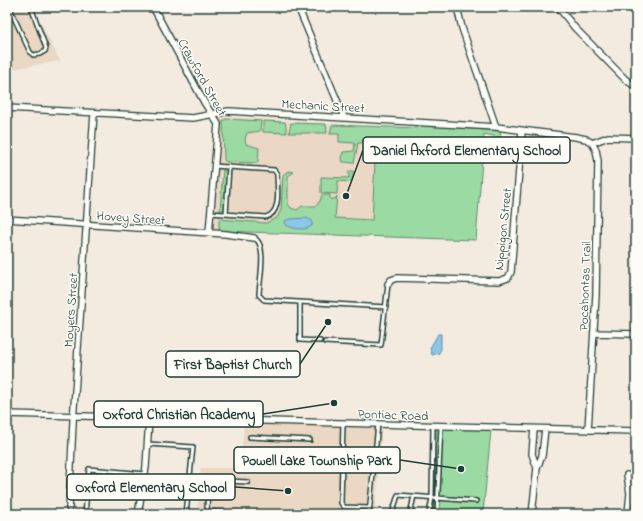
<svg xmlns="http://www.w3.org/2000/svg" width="643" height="521" viewBox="0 0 643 521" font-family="'Indie Flower',sans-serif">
<rect width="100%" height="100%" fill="#f4ebe0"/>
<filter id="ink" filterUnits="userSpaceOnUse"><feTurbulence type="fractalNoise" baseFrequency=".025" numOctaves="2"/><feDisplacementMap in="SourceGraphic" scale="8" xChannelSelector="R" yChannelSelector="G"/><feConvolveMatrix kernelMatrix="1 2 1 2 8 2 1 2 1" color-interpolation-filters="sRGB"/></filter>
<g filter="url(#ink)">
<path fill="#ead7c4" d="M7 7H33L60 61 7 70Z
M220 116 405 130 484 134 476 240 210 229Z
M244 424 382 427 375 514H197L201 468H240Z"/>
<path fill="#9bdaa3" stroke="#5d8c6c" d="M226 119 261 121 260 131 247 133 245 139 246 144 259 148 258 161 257 163 226 162 224 160 223 121Z
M263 121 285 122 287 133 263 132Z
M291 123 326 124 327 133H289Z
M332 125 418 128 417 125 500 131 501 138 484 134 476 240 219 231V219L266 223 277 218 281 210 283 175 288 171 294 172 288 176V204L291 208 297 210 302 206H316L320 201 322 195H330V199H335L337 196 335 218 372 220 376 144 371 143V139L363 138 362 143H358L354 163 343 162 342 158 343 152 354 151 355 143 339 142V134H330Z
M223 170 227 172 225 208 221 211H220Z
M349 171H354L351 182 338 181 337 194 321 193V177L349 178Z
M436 428 491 430 483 514H433L435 497Z"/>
<path fill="#8dc5eb" stroke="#618fa2" d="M307 218 312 221V226C305 231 294 229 286 225L285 221 289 219Z
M438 334H441V349L439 353 432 355 430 348Z"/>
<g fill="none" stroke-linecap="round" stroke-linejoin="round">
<defs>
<path id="lane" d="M10 9 30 52 33 55 40 54 45 51 46 48 31 7
M211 213 266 217C282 213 277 187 277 174L274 170 214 166
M226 214 229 167
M254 238C268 244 259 282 259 295L264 300 386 307
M300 303V340L320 341
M325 342 381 345 388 284
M343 423 341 503 344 507 369 508
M250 437 310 440
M148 444 193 447 186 514
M85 514 89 469 145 474
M247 514 207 512 208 480 248 482
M369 514 378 424
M392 514 398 495 476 501
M410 514 414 496
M429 514 432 498 433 426
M437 514 441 426"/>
<path id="street" d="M153 7 204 102 218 124 209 233
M298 7 344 117
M457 7 462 28 496 127
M558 7 575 28 625 79 636 87
M7 108 193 118 229 111 496 127 576 137 586 139 592 143 608 137 636 138
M7 219 226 234 254 238
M388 284 391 280 397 278 499 281 508 278 511 272 522 131
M594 333 636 334
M7 414 636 431
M534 429 532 454 537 468
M588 430 596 295 598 161 596 150 592 143
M627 475 630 493 628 514
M69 508 73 422 94 113
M138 514 146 467 149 418
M532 514 537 468 542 456 545 429"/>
<path id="primary" d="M7 8 9 7"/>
</defs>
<use href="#lane" stroke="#1f3d34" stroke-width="6"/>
<use href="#street" stroke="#1f3d34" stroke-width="8"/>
<use href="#primary" stroke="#1f3d34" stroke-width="12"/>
<use href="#lane" stroke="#fdfcf7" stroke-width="3"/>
<use href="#street" stroke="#fdfcf7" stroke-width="5.5"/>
<use href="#primary" stroke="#fdfcf7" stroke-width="9"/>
</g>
</g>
<g text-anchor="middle" stroke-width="3" stroke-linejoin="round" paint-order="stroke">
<g font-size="13" fill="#1f3d34" stroke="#fdfcf7">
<text transform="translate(203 77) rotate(61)" y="5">Crawford Street</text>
<text transform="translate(323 105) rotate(3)" y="5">Mechanic Street</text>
<text transform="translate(131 217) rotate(4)" y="5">Hovey Street</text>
<text transform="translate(502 229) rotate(-84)" y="5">Nippigon Street</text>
<text transform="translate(584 286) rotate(-88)" y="5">Pocahontas Trail</text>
<text transform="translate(70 310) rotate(-86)" y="5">Moyers Street</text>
<text transform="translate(393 414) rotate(2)" y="5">Pontiac Road</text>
</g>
</g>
<path fill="none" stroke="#1f3d34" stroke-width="1.5" d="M346 196L363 150M328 322L300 364M334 403L263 414M461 469L400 460M288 491L235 487"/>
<g fill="#1f3d34" stroke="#fdfcf7" stroke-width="1.5">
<circle cx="346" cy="196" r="4"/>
<circle cx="328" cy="322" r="4"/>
<circle cx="334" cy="403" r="4"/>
<circle cx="461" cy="469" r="4"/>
<circle cx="288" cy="491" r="4"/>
</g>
<g fill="#fdfcf7" stroke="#1f3d34" stroke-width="1.5">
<rect x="363" y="137" width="207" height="26" rx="4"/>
<rect x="166" y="351" width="134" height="26" rx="4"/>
<rect x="94" y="401" width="169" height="26" rx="4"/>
<rect x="234" y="447" width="166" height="26" rx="4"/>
<rect x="67" y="474" width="168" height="26" rx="4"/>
</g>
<g font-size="14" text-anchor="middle" font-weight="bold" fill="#1f3d34">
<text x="466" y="155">Daniel Axford Elementary School</text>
<text x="233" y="369">First Baptist Church</text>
<text x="179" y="419">Oxford Christian Academy</text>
<text x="317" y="465">Powell Lake Township Park</text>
<text x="151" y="492">Oxford Elementary School</text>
</g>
<rect width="643" height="521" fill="none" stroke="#fdfcf7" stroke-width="24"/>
<rect x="12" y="12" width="619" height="497" fill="none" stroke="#1f3d34" stroke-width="1.5" filter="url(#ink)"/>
</svg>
